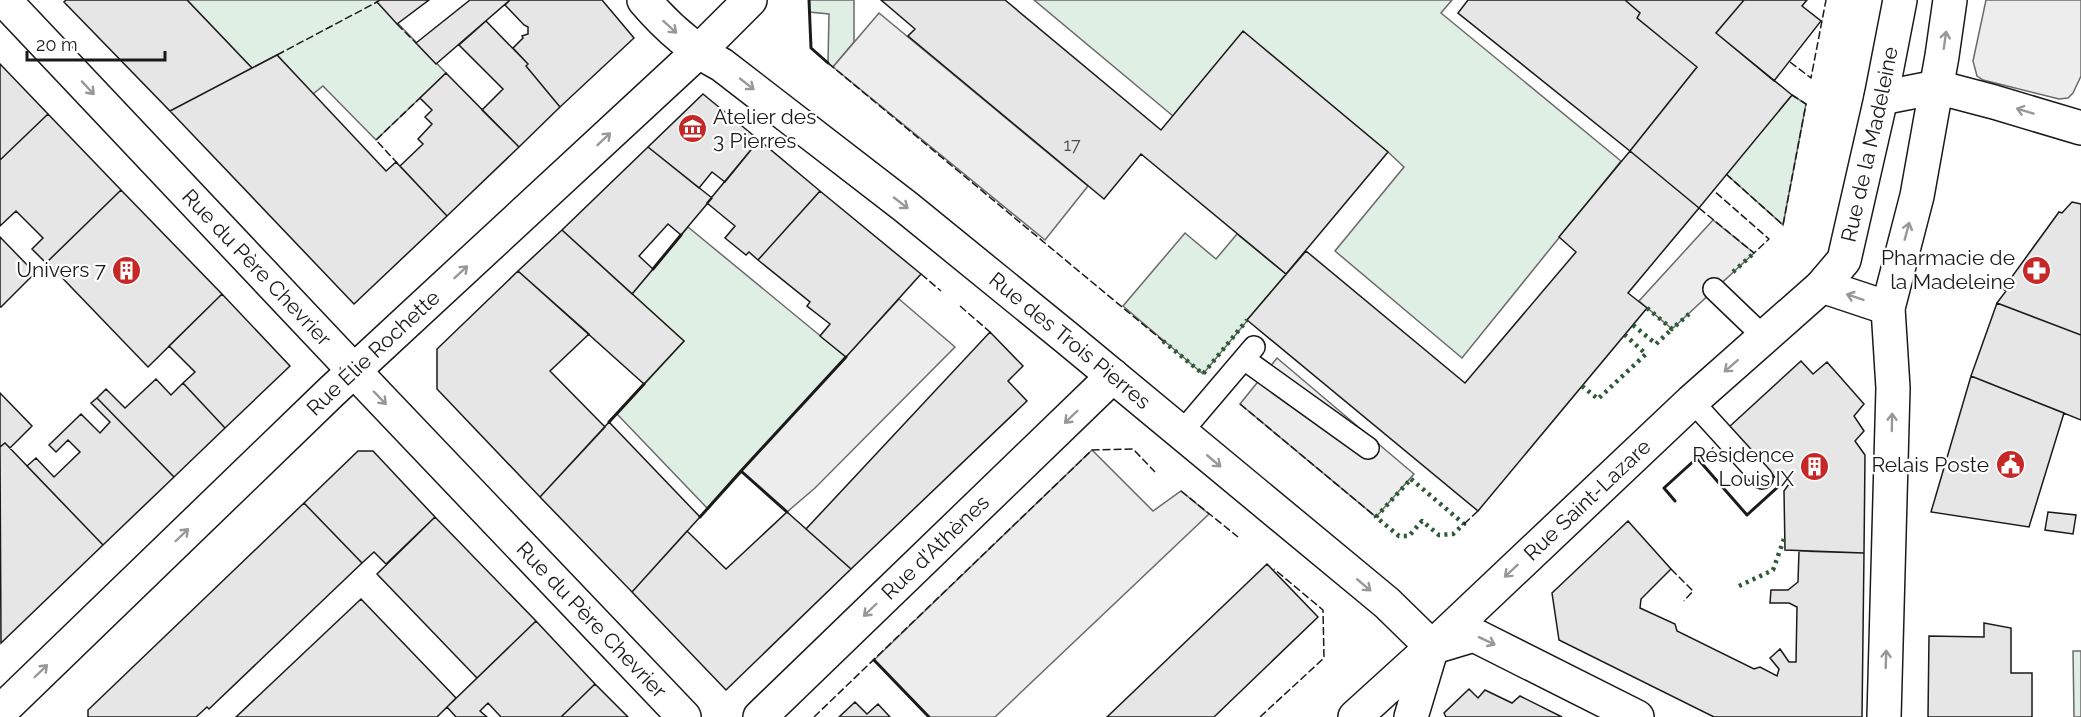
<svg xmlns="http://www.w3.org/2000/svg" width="2081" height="717" viewBox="0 0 2081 717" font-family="Raleway,sans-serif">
<rect width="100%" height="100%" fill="#fff"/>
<path fill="#e0efe3" stroke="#6a6a6a" stroke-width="1.5" d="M187 0H380L377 2 446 73 376 140 323 86 313 94 277 55 252 68Z
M809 0H854V42L833 67 828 63 829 14 809 12Z
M1034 0H1452L1441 13 1621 161 1462 358 1335 251 1404 167 1388 152 1243 32 1173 116Z
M1792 95 1806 104 1783 225 1726 174Z
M688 227 846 357 708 509 617 414 684 341 632 294Z
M1185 233 1216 259 1237 234 1286 274 1203 374 1123 306Z
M2073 651H2081V717H2074Z"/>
<path fill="#ededed" stroke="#6a6a6a" stroke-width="1.5" d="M1986 0H2081V76L2073 93 2068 98 2059 99 1983 80 1977 76 1973 61Z
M879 13 1088 186 1045 240 833 67Z
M1713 220 1754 253 1672 329 1639 301Z
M899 299 955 347 815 488 787 512 741 471Z
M1277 358 1414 474 1376 517 1240 404Z
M1092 450 1153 511 1181 491 1209 514 995 717H929L874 660Z"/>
<path fill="#e6e6e6" stroke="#1a1a1a" stroke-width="1.5" d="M66 0H187L252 68 170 111 64 2Z
M380 0H429L397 24 377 2Z
M470 0H510L436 64 416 43Z
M510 0H602L634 38 560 107 526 66 528 64 513 48 523 38 522 36 528 34V27L524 25 505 5Z
M881 0H1005L1161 130 1243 31 1388 152 1286 274 1141 154 1104 199 908 36 915 29Z
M1468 0H1625L1640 13 1637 18 1697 67 1630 151 1458 13Z
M1625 0H1744L1716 33 1792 95 1699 208 1630 151 1697 67 1637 18 1640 13Z
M1744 0H1807L1802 6 1821 21 1774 81 1716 33Z
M486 21 528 64 526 66 560 107 519 147 482 110 503 89 459 45Z
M277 55 386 171 396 162 447 216 354 304 170 111Z
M0 64 48 114 0 160Z
M446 73 519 147 447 216 400 166 423 144 418 139 432 124 425 117 432 110 420 98Z
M703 94 759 140 725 182 712 172 699 188 648 147Z
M48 114 121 190 46 263 32 249 43 238 16 211 0 226V160Z
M759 140 820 191 758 260 749 252 746 255 725 238 735 226 707 203Z
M648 147 712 198 681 235 668 224 639 256 653 269 632 294 562 230Z
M1630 151 1699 208 1628 293 1647 308 1478 511 1247 320 1306 251 1465 383 1576 252 1559 237Z
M121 190 222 294 148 367 47 262Z
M820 191 921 274 846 357 820 336 830 324 807 306 810 302 758 260Z
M2072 202 2081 204V335L1997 303 2006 291 2003 289 2059 212 2062 213Z
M562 230 684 341 644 384 518 271Z
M0 237 35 273 1 307H0Z
M518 271 589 334 550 371 605 427 540 497 437 389V349Z
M222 294 290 366 225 428 183 383 195 372 169 346Z
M1997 303 2081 335V420L1971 376Z
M990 332 1023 366 1008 381 1027 401 851 569 806 529Z
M1801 361 1813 374 1827 362 1864 404 1854 416 1864 431 1855 441 1865 455 1864 553 1785 550 1784 491 1789 484 1786 479 1781 484 1729 427Z
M1971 376 2064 413 2029 527 1931 512Z
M156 379 171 395 183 383 225 428 174 477 97 398 106 389 125 408Z
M0 393 32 426 10 448 5 443 0 447Z
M97 398 174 477 103 545 27 466 36 458 54 477 80 452 68 440 56 452 49 445 81 414 100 433 110 422 91 403Z
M609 422 700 517 632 592 540 497Z
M5 443 103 545 1 643 0 447Z
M358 451H373L435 517 386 564 374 552 362 563 304 503Z
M304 503 362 563 209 709 207 707 196 717H88V710Z
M787 512 851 569 726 690 632 592 687 531 726 569Z
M2048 512 2076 515 2073 534 2045 530Z
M435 517 536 621 477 678 377 574Z
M1628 521 1671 569 1641 599 1640 608 1675 624 1677 631 1754 669 1760 667 1777 676 1779 669 1770 658 1780 649 1789 662H1796L1797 607 1789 603H1770L1771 590H1788L1798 582 1799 551 1864 553 1862 717H1714L1559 640 1552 593Z
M1267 564 1318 617 1214 717H1107Z
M361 599 456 698 437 717H236Z
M536 621 595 684 561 717H501L488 703 480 711 487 717H456L447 707Z
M1984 623 2011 628V673H2032V717H1928L1929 636 1984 637Z
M595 684 628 717H561Z
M1469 689 1478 698 1485 690 1512 703 1520 696 1562 717H1446L1444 713Z
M855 702 867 714 878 704 890 717H839Z"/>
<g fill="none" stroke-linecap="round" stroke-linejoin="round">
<defs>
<path id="lane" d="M1714 289 1764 337
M1244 359 1368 448
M1692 401 1762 478
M1180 434 1254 347"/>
<g id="street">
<path id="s1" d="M4 0 378 396 684 717"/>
<path id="s2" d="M644 0C666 26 692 49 722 65L906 207 1067 338 1387 603 1432 647"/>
<path d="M1881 98 1937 87 1994 102 2081 128"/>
<path d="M1822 286 1888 308"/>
<path d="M1434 647 1474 635 1637 717"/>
<path id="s3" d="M0 712 331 392 698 52 750 0"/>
<path id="s4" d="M760 717 1113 376"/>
<path id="s5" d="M1355 717 1432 647 1692 401 1822 286 1844 260 1881 98 1900 0"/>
<path d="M1411 717 1432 647"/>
<path d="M1884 717 1893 388 1888 308 1917 196 1942 56 1950 0"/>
</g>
</defs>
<use href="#lane" stroke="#1a1a1a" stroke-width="24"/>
<use href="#street" stroke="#1a1a1a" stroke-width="36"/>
<use href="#lane" stroke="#fff" stroke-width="21"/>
<use href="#street" stroke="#fff" stroke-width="33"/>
<path stroke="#2b5a34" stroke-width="4.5" stroke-dasharray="3 4.5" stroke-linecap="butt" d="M1733 272 1754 253
M1647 308 1672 329 1689 314
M1633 325 1656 344 1672 329
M1163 341 1203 374 1247 320
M1582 386 1598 399 1646 354 1625 335
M1411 479 1464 524 1453 534 1439 535 1422 521 1409 536H1399L1376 517Z
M1739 586 1773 570 1785 536"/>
<path stroke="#1a1a1a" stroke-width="1.5" stroke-dasharray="8 3" stroke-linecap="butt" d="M397 24 416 43
M277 55 377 2
M1790 62 1811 78 1826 0
M828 63 1163 341
M398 164 376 140 420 98
M1726 174 1783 225 1806 104 1792 95
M1699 208 1754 253 1769 239 1713 190
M921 274 941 291
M960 306 990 332
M1240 404 1376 517
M1181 491 1238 537
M1464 524 1478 511
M1671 569 1693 591 1684 601
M814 717 1092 450 1133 449 1155 472
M1260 717 1324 658 1323 610 1274 569"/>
<path stroke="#1a1a1a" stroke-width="3" d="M809 0 811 48 828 63
M653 269 681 235
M609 422 644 384
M741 471 846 357
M1675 501 1664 488 1697 458 1747 515 1781 484
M700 517 741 471 787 512
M874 660 929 717"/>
</g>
<defs><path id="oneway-shaft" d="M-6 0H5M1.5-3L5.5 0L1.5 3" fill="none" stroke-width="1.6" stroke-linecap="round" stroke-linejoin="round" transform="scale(1.5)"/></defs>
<g stroke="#989898">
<use href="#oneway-shaft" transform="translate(670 27) rotate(42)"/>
<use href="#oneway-shaft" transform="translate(1945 40) rotate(-82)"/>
<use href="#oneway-shaft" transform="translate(747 84) rotate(38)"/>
<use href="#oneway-shaft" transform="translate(88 88) rotate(47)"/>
<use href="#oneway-shaft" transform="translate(2025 111) rotate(-163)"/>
<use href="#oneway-shaft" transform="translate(604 139) rotate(-43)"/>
<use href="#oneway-shaft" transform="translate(901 203) rotate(38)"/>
<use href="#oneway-shaft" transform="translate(1907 231) rotate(-75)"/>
<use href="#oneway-shaft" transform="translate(461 272) rotate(-43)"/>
<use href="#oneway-shaft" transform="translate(1855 297) rotate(-161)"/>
<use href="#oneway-shaft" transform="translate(1731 366) rotate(139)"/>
<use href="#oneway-shaft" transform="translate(380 398) rotate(46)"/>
<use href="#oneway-shaft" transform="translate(1071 417) rotate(136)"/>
<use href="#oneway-shaft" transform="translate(1892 422) rotate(-89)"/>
<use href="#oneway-shaft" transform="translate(1214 461) rotate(40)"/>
<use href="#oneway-shaft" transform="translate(182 535) rotate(-44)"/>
<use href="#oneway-shaft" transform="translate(1511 571) rotate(137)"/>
<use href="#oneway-shaft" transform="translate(1364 585) rotate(40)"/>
<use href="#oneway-shaft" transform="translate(870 610) rotate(136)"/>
<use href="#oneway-shaft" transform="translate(1487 641) rotate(25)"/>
<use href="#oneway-shaft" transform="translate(1886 659) rotate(-88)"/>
<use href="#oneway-shaft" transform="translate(41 671) rotate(-44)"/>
</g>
<defs>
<symbol id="museum-disc" viewBox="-11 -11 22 22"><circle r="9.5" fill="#c62828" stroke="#fff"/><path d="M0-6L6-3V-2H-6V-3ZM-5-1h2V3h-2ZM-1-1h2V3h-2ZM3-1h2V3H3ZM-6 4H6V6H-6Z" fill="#fff"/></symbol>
<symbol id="building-disc" viewBox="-11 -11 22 22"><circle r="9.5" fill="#c62828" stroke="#fff"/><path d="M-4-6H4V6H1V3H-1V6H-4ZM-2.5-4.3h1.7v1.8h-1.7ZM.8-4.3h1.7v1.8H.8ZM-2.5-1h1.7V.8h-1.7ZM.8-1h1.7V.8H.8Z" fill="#fff"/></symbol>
<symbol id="pharmacy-disc" viewBox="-11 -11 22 22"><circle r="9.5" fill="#c62828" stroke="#fff"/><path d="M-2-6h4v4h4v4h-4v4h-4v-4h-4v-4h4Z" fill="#fff"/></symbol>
<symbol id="civic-disc" viewBox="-11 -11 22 22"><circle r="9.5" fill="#c62828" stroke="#fff"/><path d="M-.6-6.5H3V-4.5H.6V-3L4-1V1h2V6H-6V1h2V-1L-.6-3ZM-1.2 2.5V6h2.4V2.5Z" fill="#fff"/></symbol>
</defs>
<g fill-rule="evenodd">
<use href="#museum-disc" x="676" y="112" width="33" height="33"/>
<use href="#building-disc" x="110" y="254" width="33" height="33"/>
<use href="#pharmacy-disc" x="2020" y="254" width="33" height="33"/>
<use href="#civic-disc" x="1994" y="448" width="33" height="33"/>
<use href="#building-disc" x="1798" y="450" width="33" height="33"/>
</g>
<g text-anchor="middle" stroke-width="4.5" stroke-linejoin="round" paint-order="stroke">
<g font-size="18" fill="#4d4d4d">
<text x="1072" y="151">17</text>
</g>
<g font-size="21" fill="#1a1a1a" stroke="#fff" text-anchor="end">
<text x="713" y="124" text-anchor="start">Atelier des<tspan x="713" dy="24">3 Pierres</tspan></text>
<text x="2015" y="265">Pharmacie de<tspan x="2015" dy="24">la Madeleine</tspan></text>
<text x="106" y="277">Univers 7</text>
<text x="1794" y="462">Résidence<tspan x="1794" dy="24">Louis IX</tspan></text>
<text x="1989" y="472">Relais Poste</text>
</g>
<g font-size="21" fill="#1a1a1a" stroke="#fff">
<text dy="7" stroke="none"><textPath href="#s5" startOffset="788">Rue de la Madeleine</textPath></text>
<text dy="7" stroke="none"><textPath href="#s1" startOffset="368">Rue du Père Chevrier</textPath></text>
<text dy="7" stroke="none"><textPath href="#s2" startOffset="546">Rue des Trois Pierres</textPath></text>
<text dy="7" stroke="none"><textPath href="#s3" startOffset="518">Rue Élie Rochette</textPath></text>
<text dy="7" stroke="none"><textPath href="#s5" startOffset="318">Rue Saint-Lazare</textPath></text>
<text dy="7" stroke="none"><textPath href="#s4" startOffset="244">Rue d'Athènes</textPath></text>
<text dy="7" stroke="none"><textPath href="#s1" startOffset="854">Rue du Père Chevrier</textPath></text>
</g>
</g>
<path d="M27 51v9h138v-9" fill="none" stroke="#1a1a1a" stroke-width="3"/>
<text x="36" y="51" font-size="18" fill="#1a1a1a" stroke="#ffffff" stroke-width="4.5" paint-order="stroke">20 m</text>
</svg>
